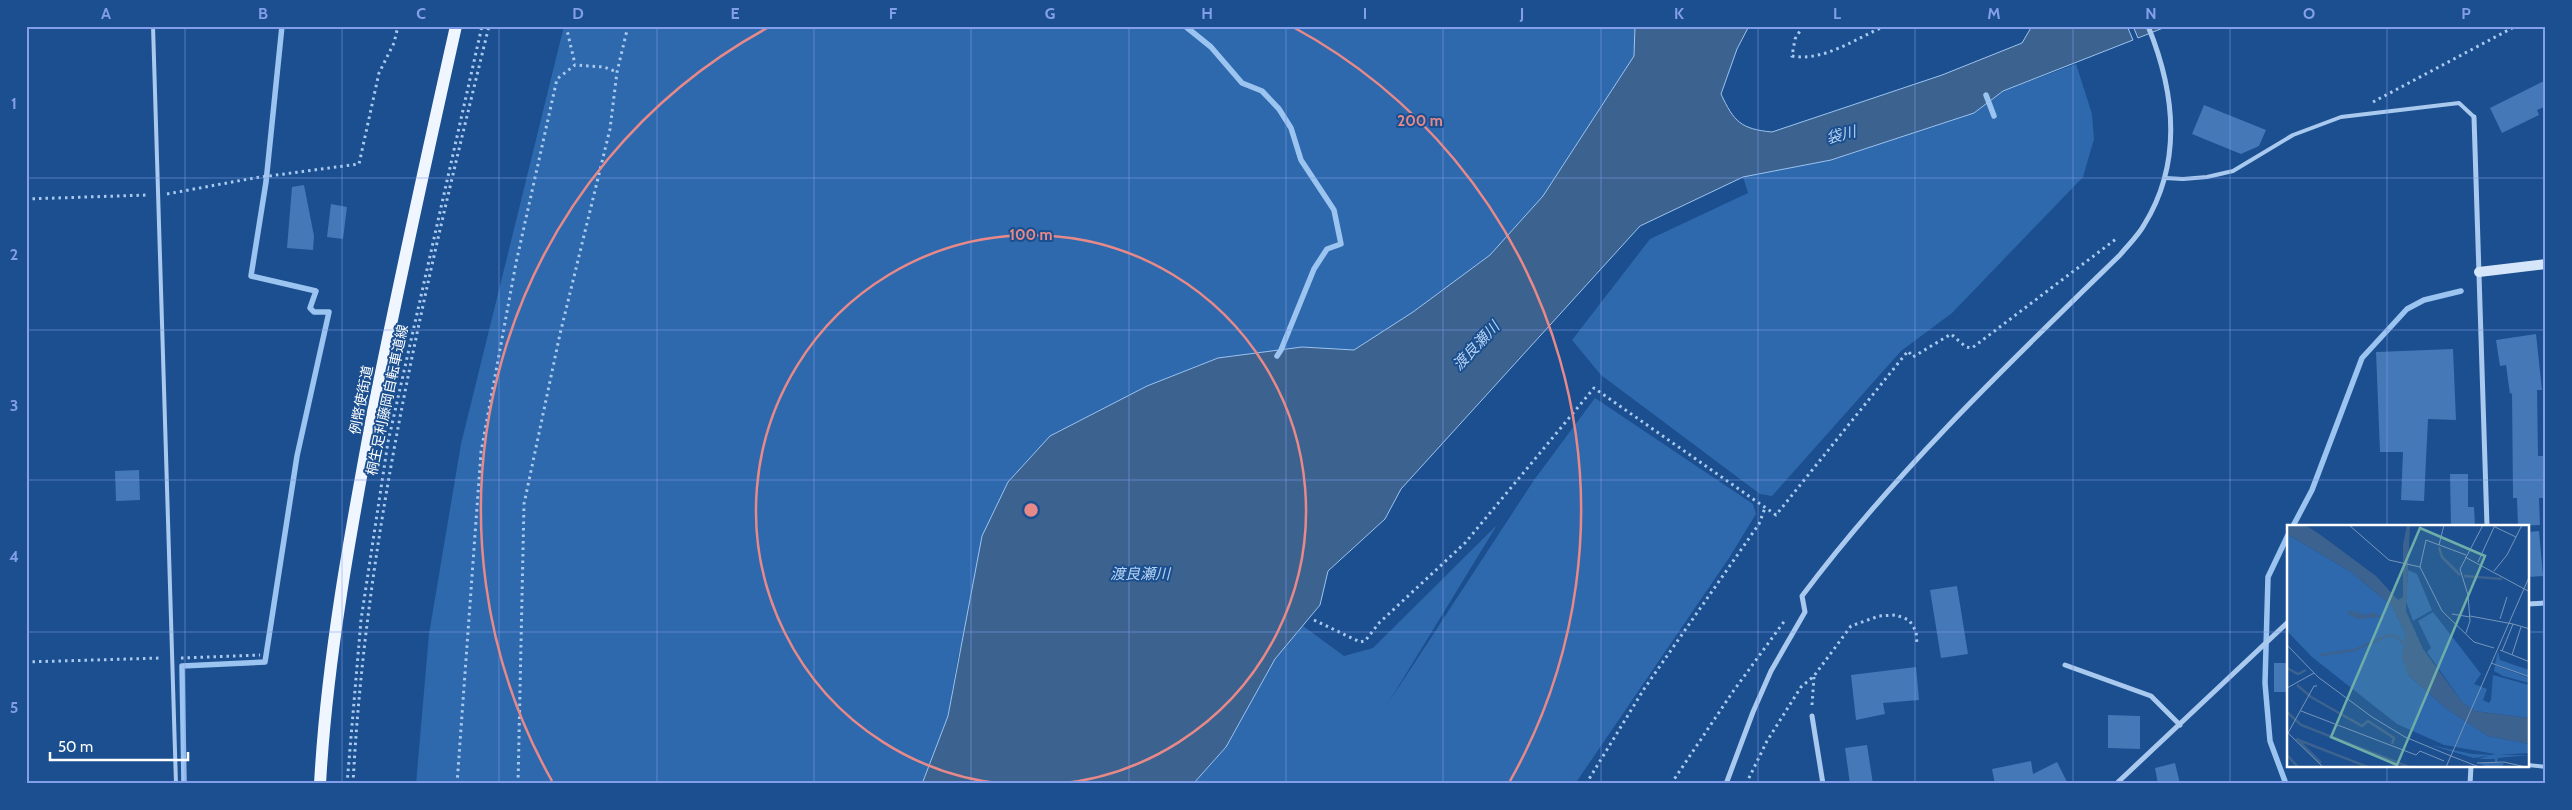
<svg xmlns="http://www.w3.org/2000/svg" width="2572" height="810" viewBox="0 0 2572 810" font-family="Cabin,'Noto Sans JP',sans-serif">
<rect width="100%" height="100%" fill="#1b4f8f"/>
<path fill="#2e69ad" d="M564 26H1635L1634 56 1543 196 1490 255 1413 312 1354 350 1302 347 1218 358 1147 386 1050 436 1008 482 958 657 948 716 922 784H416L429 634 461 444Z
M2076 64 2092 114 2094 139 2083 177 1952 313 1901 351 1772 496 1760 494 1601 375 1572 340 1650 239 1748 193 1743 177 1831 160 1974 113 2003 91Z
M1595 398 1753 504 1756 514 1729 558 1575 784H1193L1226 747 1275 659 1303 626 1344 656 1373 648 1497 525 1387 705 1534 480Z"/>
<path fill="#3c6290" stroke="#9cc4f0" d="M1635 26H1749L1737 49 1721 94C1734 122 1741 129 1772 132L1942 75 2022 43 2032 26H2127L2133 40 2003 91 1974 113 1831 160 1743 177 1640 226 1401 489 1385 519 1328 571 1320 605 1275 659 1226 747 1193 784H922L948 716 982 536 1008 482 1050 436 1147 386 1218 358 1302 347 1354 350 1413 312 1490 255 1543 196 1634 56Z
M2133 26H2168L2138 38Z"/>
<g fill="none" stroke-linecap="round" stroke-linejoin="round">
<path stroke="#9cc4f0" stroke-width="5.5" d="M1185 26 1211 47 1242 83 1262 91 1279 109 1291 128 1301 160 1334 210 1341 244 1327 249 1314 269 1281 350 1277 356
M1986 95 1994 116
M2293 526 2312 490 2362 358 2407 309 2424 300 2461 291
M184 784 182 666 265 662 297 456 329 312H314L310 308 316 291 251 276 266 182 282 26
M2286 784 2270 741 2265 683 2268 577 2288 535"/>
</g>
<path fill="#4478b7" d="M2546 80V106L2537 110 2539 115 2502 133 2490 108Z
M2204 105 2266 130 2259 146 2241 154 2192 134Z
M304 185 314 236 313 250 287 248 292 187Z
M331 204 347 207 343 239 327 237Z
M2536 334 2542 390H2537L2538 456H2544L2545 498H2539L2540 525 2518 526 2517 498H2513L2512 393 2510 394 2506 365 2500 366 2496 340Z
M2453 349 2456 420 2428 419 2424 501 2401 500 2403 452H2380L2376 352Z
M139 470 140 500 116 501 115 471Z
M2450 474H2468V507H2474L2475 526H2451Z
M2539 531 2543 576 2528 577V532Z
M1957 586 1968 654 1941 658 1930 590Z
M2274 663H2288V692H2274Z
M1916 667 1919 700 1883 703 1885 714 1856 720 1851 675Z
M2108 715 2140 716V749L2108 748Z
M1867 745 1873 784H1850L1845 748Z
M2031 761 2033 774 2057 762 2068 784H1995L1992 769Z
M2175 763 2180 784H2158L2155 768Z"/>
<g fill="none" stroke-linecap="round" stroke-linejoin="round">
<path stroke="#a9c9ee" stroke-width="3" stroke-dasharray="2.5 4" stroke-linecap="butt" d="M566 26 575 64
M1803 26 1795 39 1792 56C1823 62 1857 38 1885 26
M2373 102 2516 26
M167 194 254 178 359 164 379 73 394 43 398 26
M26 199 148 195
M1314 620 1360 642 1365 641 1379 623 1465 543 1594 388 1776 515 1908 351 1913 357 1951 334 1966 347 1972 348 2116 239
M181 658 260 655
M26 662 162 658
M1812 705 1814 677
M347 784 361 620 388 442 482 26
M353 784C366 527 428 275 489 26
M457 784 481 452 516 263 557 79 575 65 604 67 617 72
M518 784 524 504 560 334 610 129 617 72 628 26
M1586 784 1644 689 1759 524 1765 508
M1671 784 1732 693 1786 619
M1746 784 1767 741 1801 687 1814 676 1851 626 1879 616 1896 615 1909 620 1916 631 1917 645"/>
<path stroke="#a9c9ee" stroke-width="4" d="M153 26 176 784
M2165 178 2183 179 2207 177 2233 171 2293 135 2341 117 2459 103 2474 117
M2528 765 2546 767"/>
<path stroke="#a9c9ee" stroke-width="5" d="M2474 117 2487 526
M2528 604 2546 603
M2065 665 2151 696 2180 725
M1812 716 1823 784
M1726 784 1753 712 1771 671 1805 612 1802 596C1895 472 2009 363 2120 255 2128 245 2138 236 2144 225 2183 162 2175 92 2148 26
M2116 784 2288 622
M2470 784 2471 766"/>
<path stroke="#d6e6fa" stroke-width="10" d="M2479 272 2546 264"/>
<path stroke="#f0f6ff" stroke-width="12" d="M320 784C327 659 350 535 373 412 399 283 427 155 456 26"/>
</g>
<path fill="none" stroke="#839eea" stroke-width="1" stroke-opacity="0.55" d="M185 26V784M342 26V784M499 26V784M657 26V784M814 26V784M971 26V784M1129 26V784M1286 26V784M1443 26V784M1601 26V784M1758 26V784M1915 26V784M2073 26V784M2230 26V784M2387 26V526M26 178H2546M26 330H2546M26 480H2546M26 632H2288M2528 632H2546M2387 766V784"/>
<g fill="none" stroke="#e88989" stroke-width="2.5">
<path d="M1005 784A275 275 0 1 1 1057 784"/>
<path d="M552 781A550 550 0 0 1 769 27M1293 27A550 550 0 0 1 1510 781"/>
</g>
<g text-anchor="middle" stroke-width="4" stroke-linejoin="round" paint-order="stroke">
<g font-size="14" fill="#fff" stroke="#1b4f8f">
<text transform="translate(361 400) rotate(-79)" y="5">例幣使街道</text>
<text transform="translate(387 400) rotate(-78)" y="5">桐生足利藤岡自転車道線</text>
</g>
<g font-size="15" font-style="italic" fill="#b5d3f5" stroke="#1b4f8f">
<text transform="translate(1841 135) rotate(-14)" y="5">袋川</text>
<text transform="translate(1476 346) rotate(-47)" y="5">渡良瀬川</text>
<text x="1140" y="579">渡良瀬川</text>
</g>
</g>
<g transform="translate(2287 525)">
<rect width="242" height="242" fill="#1b4f8f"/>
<path d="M0 9 64 47 105 81 118 108 121 150 160 184 201 211 242 219V228L211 230H242L211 233 210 238H217L215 242H200L192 238H208V234H191L208 229 157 220 110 199 25 132 0 106ZM121 45 130 49 145 85 126 96 119 76ZM146 87 194 149 187 159 200 164 196 175 202 178 204 175 206 150 242 160V193L188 186 175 177 140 127 144 123 131 96ZM211 126 213 135 242 145V152L208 139ZM208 140 242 153V158L216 151 207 146ZM143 220 185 229 207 230 187 233Z" fill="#2e69ad"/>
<path d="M0 0H18L31 8 89 51 111 75 116 72V20L120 0H123L119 86 136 124 175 177 188 186 242 193V219L201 211 160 184 121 150 115 132 118 108 105 81 64 47 0 9ZM63 85 79 90 85 87 96 92 70 94 60 88Z" fill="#3c6290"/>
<path fill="none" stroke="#3c6290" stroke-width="2.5" d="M152 22 155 32 173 50M177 51 215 54M33 130 68 125 99 111H110L116 119M0 143 11 149 19 145M10 160 24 172 75 201 81 196 107 213 105 219M0 187 14 200 122 242M9 214 81 242M12 216 34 238M0 230 11 242"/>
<path fill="none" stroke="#7695bc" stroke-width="1" d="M62 0 102 35 133 42 155 86 187 117 207 123M208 2 229 12M152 20 157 0M178 32 243 67M191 37 208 0M133 42 139 15 179 30M207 46 220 30 235 0M165 89 183 92M183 91 226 99 215 126M213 94 220 72M226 99 243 104M179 108 183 96 181 70 173 44 196 0M0 120 31 152 85 192 118 212 164 231M213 125 243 137M225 130 234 102M204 138 243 152M0 163 27 148M14 186 129 230 133 226 157 236M0 207 36 242M1 208 27 161H30M164 231 192 242M190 238 217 237 239 242M159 242 243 50"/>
<path fill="#6fada8" fill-opacity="0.15" stroke="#6fada8" stroke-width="2.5" d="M133 3 198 31 110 240 44 212Z"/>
<rect width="242" height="242" fill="none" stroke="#fff" stroke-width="2.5"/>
</g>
<circle cx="1031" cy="510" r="8" fill="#e88989" stroke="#1b4f8f" stroke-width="2.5"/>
<g font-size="15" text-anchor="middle" font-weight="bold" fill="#e88989" stroke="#1b4f8f" stroke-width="4" stroke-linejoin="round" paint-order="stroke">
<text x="1420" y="126">200 m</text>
<text x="1031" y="240">100 m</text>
</g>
<rect width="2572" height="810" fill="none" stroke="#1b4f8f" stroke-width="55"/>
<path d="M50 752v8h138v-8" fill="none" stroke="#ffffff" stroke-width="2.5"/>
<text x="58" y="752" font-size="15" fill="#ffffff" stroke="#1b4f8f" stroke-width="4" paint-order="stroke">50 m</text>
<rect x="28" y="28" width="2516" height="754" fill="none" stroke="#839eea" stroke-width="2"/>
<g font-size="16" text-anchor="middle" font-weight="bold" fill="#839eea">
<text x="106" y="19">A</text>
<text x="263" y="19">B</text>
<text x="421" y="19">C</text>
<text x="578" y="19">D</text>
<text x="735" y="19">E</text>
<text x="893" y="19">F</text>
<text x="1050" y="19">G</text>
<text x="1207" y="19">H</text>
<text x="1365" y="19">I</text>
<text x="1522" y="19">J</text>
<text x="1679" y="19">K</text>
<text x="1837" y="19">L</text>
<text x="1994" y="19">M</text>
<text x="2151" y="19">N</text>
<text x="2309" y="19">O</text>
<text x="2466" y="19">P</text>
<text x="14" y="109">1</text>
<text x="14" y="260">2</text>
<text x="14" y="411">3</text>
<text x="14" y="562">4</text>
<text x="14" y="713">5</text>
</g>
</svg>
